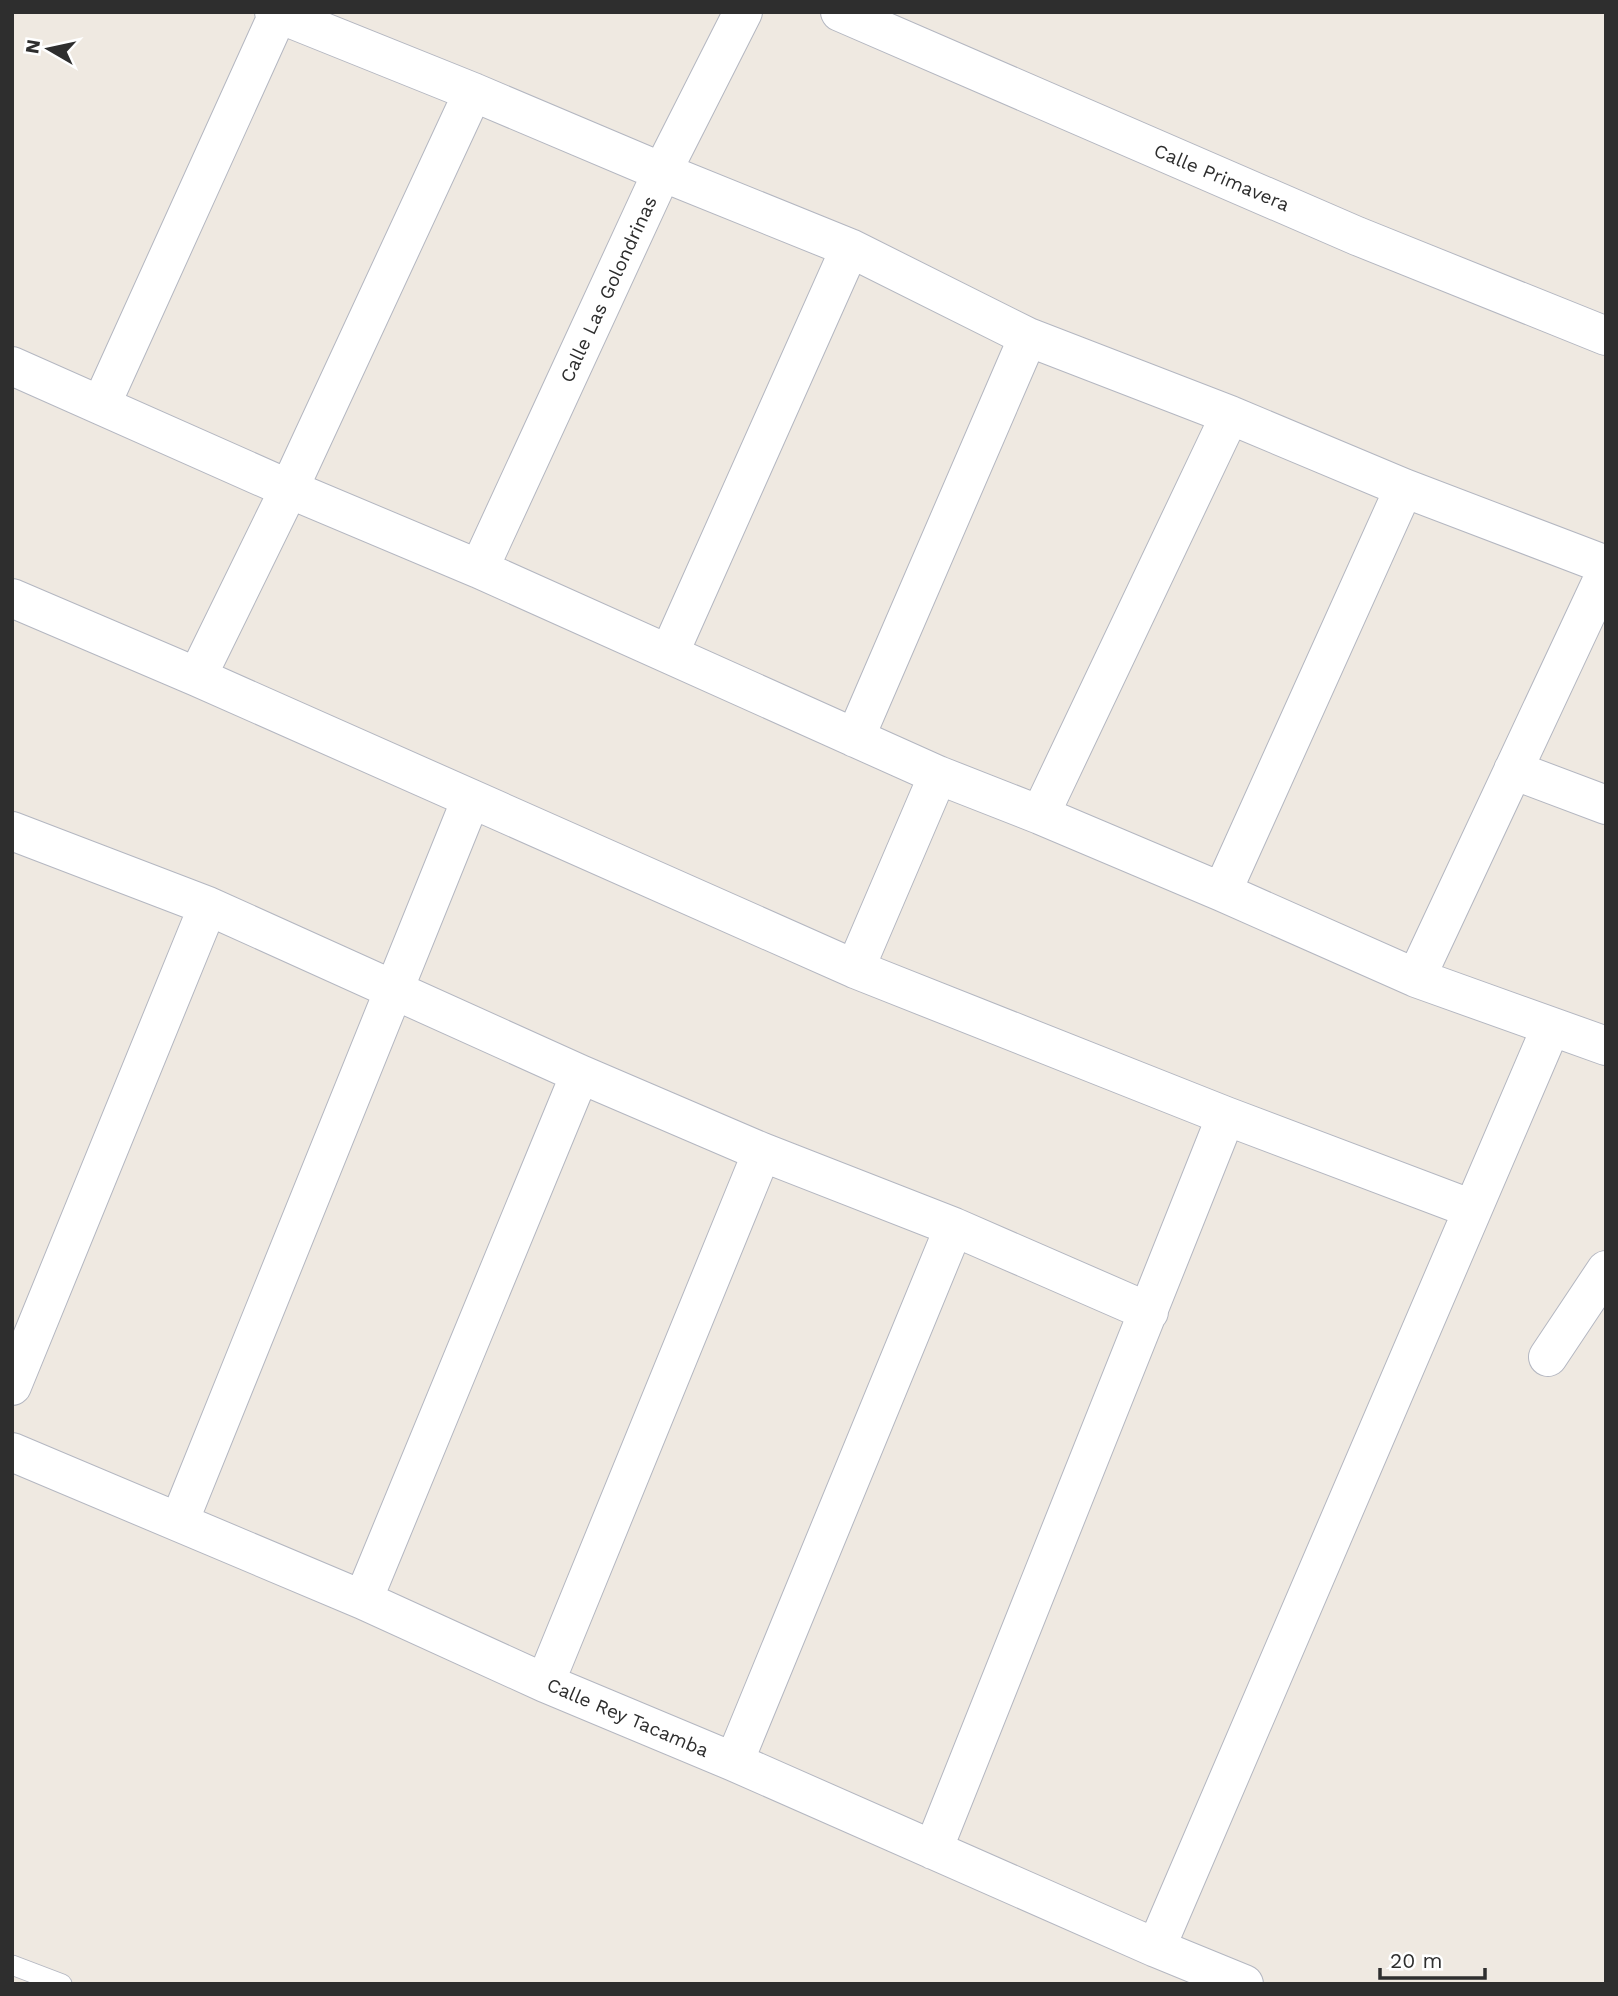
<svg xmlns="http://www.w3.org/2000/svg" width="1618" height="1996" viewBox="0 0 1618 1996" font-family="'Work Sans',sans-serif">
<rect width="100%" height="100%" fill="#efe9e1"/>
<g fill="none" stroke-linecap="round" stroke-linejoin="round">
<defs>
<path id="lane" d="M12 1965 62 1984"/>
<path id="street" d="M274 12 473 92 662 172 850 248 1028 337 1230 415 1404 488 1606 565
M840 12 1357 236 1606 336
M12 366 289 489 479 569 938 775 1040 815 1222 892 1416 978 1606 1046
M101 405 278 14
M479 569 662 172 743 12
M12 598 197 677 855 969 1226 1116 1472 1209
M669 654 850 248
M197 677 289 489 473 92
M855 738 1028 337
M1513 770 1606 805
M1040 815 1230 415
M12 831 208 906 580 1074 762 1152 954 1227 1149 1312
M1222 892 1404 488
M855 969 938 775
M1416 978 1606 572
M1548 1357 1606 1270
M12 1386 208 906
M12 1452 363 1600 545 1683 734 1762 1156 1948 1244 1984
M179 1522 471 799
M363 1600 580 1074
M545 1683 762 1152
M734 1762 954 1227
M933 1850 1226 1116
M1156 1948 1551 1027"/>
</defs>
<use href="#lane" stroke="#b4b7c1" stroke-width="21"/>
<use href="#street" stroke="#b4b7c1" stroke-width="40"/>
<use href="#lane" stroke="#fff" stroke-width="19"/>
<use href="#street" stroke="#fff" stroke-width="38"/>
</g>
<g text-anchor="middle" stroke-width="7" stroke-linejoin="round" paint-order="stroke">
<g font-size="19" fill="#2e2e2e" stroke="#fff">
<text transform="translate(1222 177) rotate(23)" y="7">Calle Primavera</text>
<text transform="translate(608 289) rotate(-65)" y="7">Calle Las Golondrinas</text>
<text transform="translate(628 1717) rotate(23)" y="7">Calle Rey Tacamba</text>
</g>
</g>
<rect width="1618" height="1996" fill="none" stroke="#2e2e2e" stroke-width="28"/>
<g transform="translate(49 49) rotate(279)" stroke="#ffffff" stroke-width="5" paint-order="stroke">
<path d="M0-5L12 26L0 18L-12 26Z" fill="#2e2e2e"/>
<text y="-10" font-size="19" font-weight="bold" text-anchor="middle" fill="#2e2e2e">N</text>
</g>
<path d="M1380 1968v10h105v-10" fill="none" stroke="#2e2e2e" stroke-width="3.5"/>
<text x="1390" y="1968" font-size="21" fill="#2e2e2e" stroke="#ffffff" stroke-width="5" paint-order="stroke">20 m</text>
</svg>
